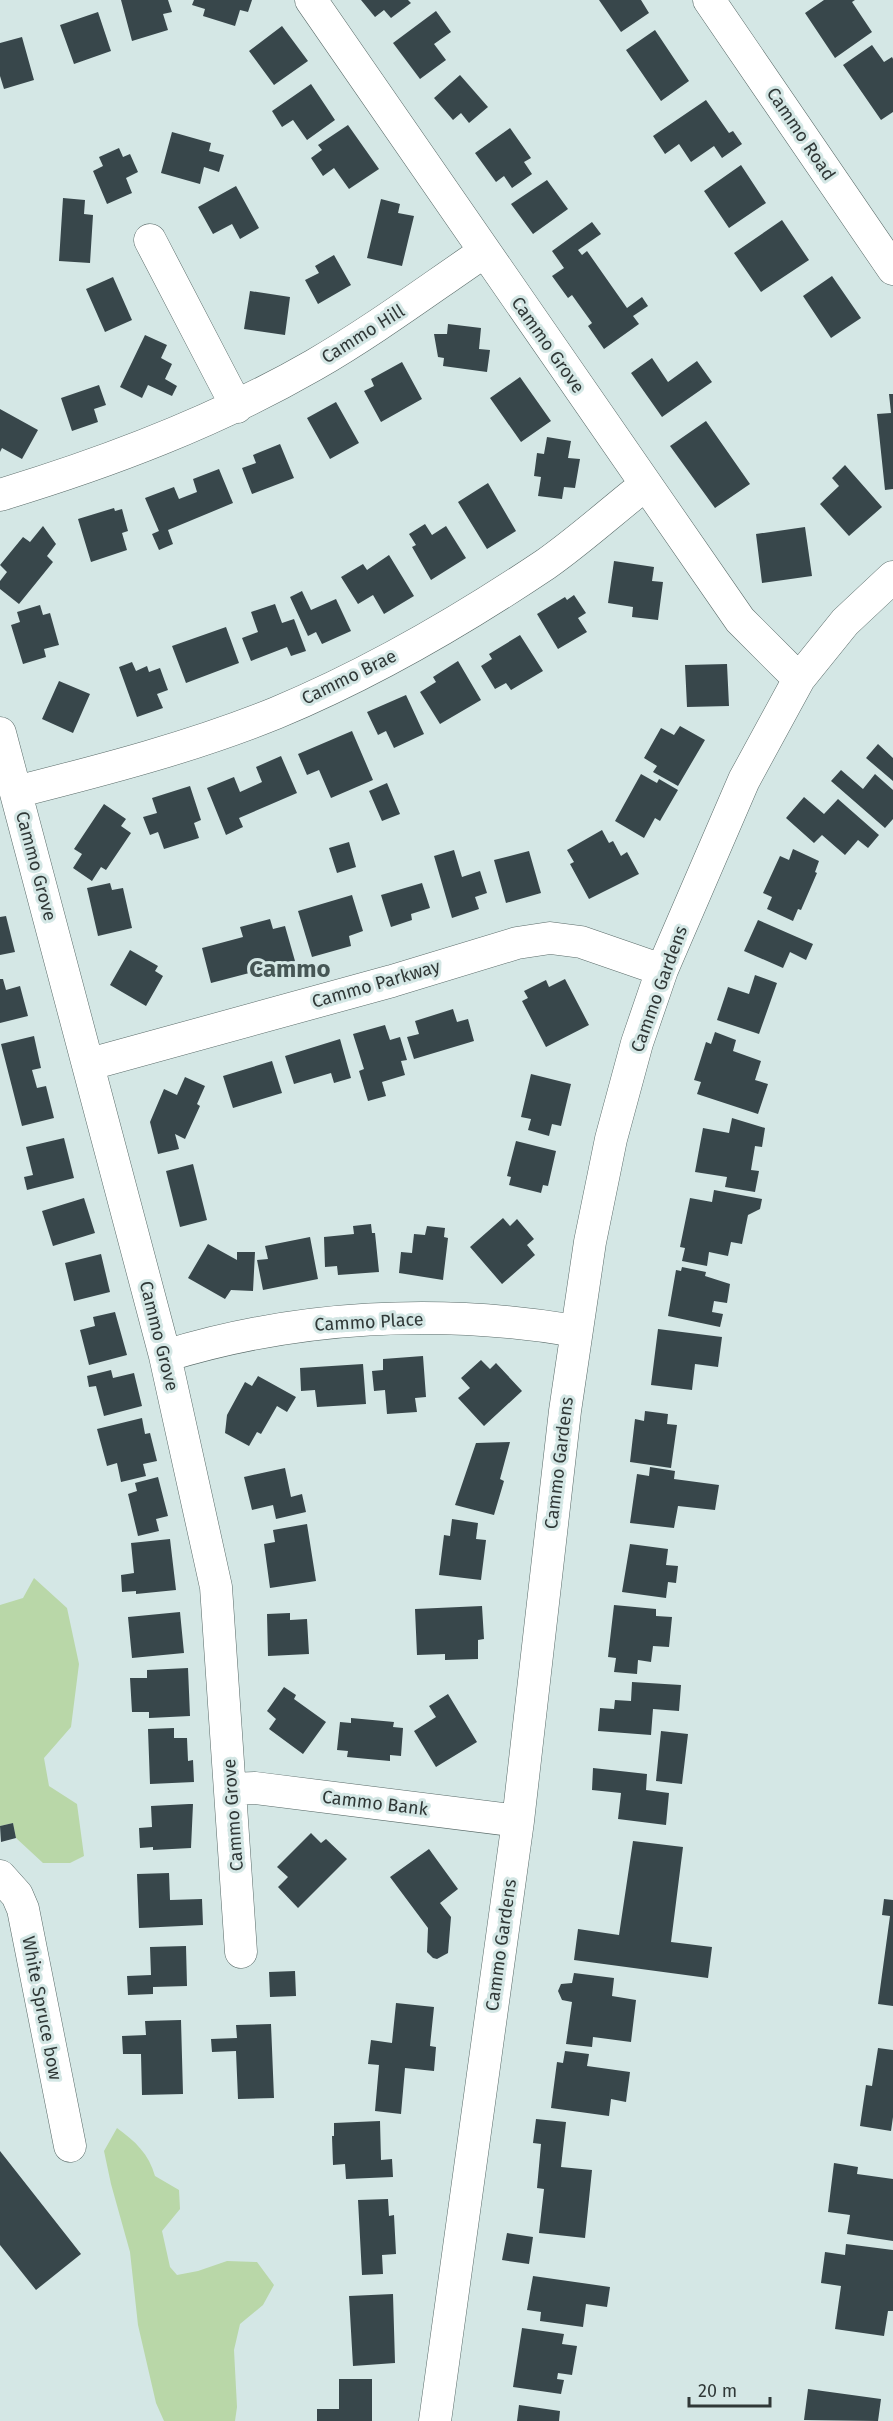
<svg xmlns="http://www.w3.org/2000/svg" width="893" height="2421" viewBox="0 0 893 2421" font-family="'Fira Sans',sans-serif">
<rect width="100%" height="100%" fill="#d4e7e5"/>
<path fill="#b9d7a8" d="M34 1578 67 1608 79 1664 71 1727 44 1758 49 1786 77 1804 84 1856 70 1863H43L16 1838 13 1823 0 1826V1605L23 1598Z
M117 2128C135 2141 149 2154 155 2176L179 2190 180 2209 162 2231 170 2267 177 2275 198 2271 227 2261 257 2262 274 2285 263 2305 240 2324 234 2350 237 2407 235 2421H164L156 2403 138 2325 130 2252 111 2184 104 2151Z"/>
<path fill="#38474b" d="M121 0H168L172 12 163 14 168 30 132 41Z
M194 0H252L248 12 240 10 235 26 203 16 205 9 192 5Z
M361 0H408L411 3 391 18 384 10 375 17Z
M599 0H641L649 13 621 32Z
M824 0H855L852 2 872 32 835 58 805 13Z
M436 11 451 32 434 44 446 60 420 79 393 43Z
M98 12 111 51 74 64 60 25Z
M282 26 308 61 274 85 249 51Z
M655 30 689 81 661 101 626 50Z
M22 37 34 80 4 89 0 76V43Z
M872 45 884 62 892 57 893 59V112L881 120 843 65Z
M460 75 488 107 469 123 461 113 453 120 434 98Z
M311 84 335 120 307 140 293 120 282 127 272 111Z
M706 100 729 133 733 131 742 144 722 158 714 146 691 162 679 144 665 154 653 136Z
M348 125 379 169 349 189 334 168 323 176 311 158 322 150 318 145Z
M510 128 531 158 524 162 532 174 512 188 504 176 496 182 475 153Z
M172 132 211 143 209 151 224 155 219 172 204 167 200 184 161 173Z
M119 148 123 157 130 154 138 172 126 178 132 193 107 204 93 171 103 166 99 157Z
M741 165 766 203 729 228 704 191Z
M547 180 568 209 533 234 511 204Z
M236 186 259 228 240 239 232 224 213 234 198 207Z
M63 198 85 200 84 214 93 215 90 263 59 261Z
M381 199 400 204 398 213 414 216 402 266 367 258Z
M782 220 809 260 761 292 734 253Z
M592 222 601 234 578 250 582 255 587 251 627 308 642 297 648 306 633 316 639 324 604 349 588 326 592 323 572 295 568 298 552 276 564 268 552 251Z
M334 255 351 285 318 304 305 280 319 273 315 266Z
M832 276 861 318 831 338 803 296Z
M113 277 132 320 105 332 86 289Z
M250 291 290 297 285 335 244 329Z
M448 324 481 328 479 349 490 350 487 372 443 366 444 358 438 357 434 334H447Z
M145 335 167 345 161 358 172 364 165 379 177 386 172 396 148 385 142 398 120 387Z
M652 358 668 382 697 361 712 382 662 417 631 373Z
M402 362 422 399 381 422 364 391 374 386 371 379Z
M520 377 551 421 521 442 490 398Z
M99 385 106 405 94 409 98 422 72 431 61 398Z
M889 394H893V489L885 490 877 414 891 413Z
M336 402 359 443 330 459 307 418Z
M0 409 38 430 22 459 2 448 0 452Z
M706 421 750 484 715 508 670 446Z
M547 437 571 441 568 458 580 459 575 488 564 487 562 499 538 496 541 477 534 476 537 453 544 454Z
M280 444 294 478 252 494 242 468 256 463 253 455Z
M845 465 882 507 849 536 820 504 839 486 832 478Z
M219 469 233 503 168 530 173 544 159 550 152 534 159 531 145 498 174 487 179 499 197 492 193 479Z
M488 483 516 531 487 549 458 502Z
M114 508 115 511 122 509 128 531 122 533 127 550 91 562 78 519Z
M425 524 432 535 446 526 466 558 431 580 412 547 416 545 409 534Z
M43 526 56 544 47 556 53 562 19 604 0 589V581L7 572 0 565 23 537 30 542Z
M805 527 812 576 762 583 756 534Z
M389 555 414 596 384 614 373 595 358 604 341 577 363 564 367 570Z
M614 561 654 567 652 581 663 582 658 620 632 617 633 607 608 603Z
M302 591 311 610 336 599 351 631 322 644 316 632 308 636 290 597Z
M574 595 586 613 578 618 587 632 558 649 537 614 565 597 567 600Z
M275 604 282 623 294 619 306 651 291 656 287 647 251 661 242 638 258 632 251 612Z
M40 605 43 615 50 613 59 645 44 649 46 657 23 664 11 625 20 622 17 612Z
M226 627 239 663 186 683 172 646Z
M520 635 543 671 511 690 506 683 495 689 481 666 492 659 489 654Z
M458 661 481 700 440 724 420 692 436 682 433 677Z
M132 662 136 671 147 666 149 672 160 668 168 690 157 694 163 708 137 717 119 667Z
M727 664 729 706 687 707 685 665Z
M59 681 90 694 73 733 42 719Z
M406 695 424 734 394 748 386 731 378 735 367 712Z
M680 726 705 740 678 786 653 772 657 766 644 758 661 728 674 735Z
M352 731 373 780 331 798 319 770 307 775 298 754Z
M878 744 893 758V781L866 758Z
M281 756 297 793 239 818 243 827 226 835 207 788 234 777 240 792 262 782 256 767Z
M841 770 863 789 875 774 893 790V819L885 828 831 781Z
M641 774 657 783 659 779 678 790 660 821 655 818 644 838 615 821Z
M387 783 400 814 382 821 369 791Z
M190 786 201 820 194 823 199 838 164 849 158 832 150 835 143 817 157 813 152 798Z
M804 797 824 814 838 799 879 835 868 848 858 840 845 855 822 835 814 843 786 818Z
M104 804 126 819 121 826 131 833 106 870 101 867 92 881 73 868 82 854 74 849Z
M602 830 609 843 613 841 621 856 627 852 639 874 589 899 570 864 574 862 567 850Z
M349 842 356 867 337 873 329 848Z
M793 849 819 861 815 872 817 873 801 910 798 909 793 921 767 909 772 897 763 893 780 856 789 860Z
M454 850 462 877 480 871 487 893 475 897 479 909 452 918 434 856Z
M529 851 541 893 506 903 494 860Z
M110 883 112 890 123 888 132 928 98 936 87 888Z
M422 883 430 908 411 914 412 920 391 927 381 895Z
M352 895 363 931 349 936 351 946 312 957 298 911Z
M6 916 15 952 0 955V917Z
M270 919 273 929 285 926 295 961 211 983 202 948 243 937 240 927Z
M758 920 813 944 806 960 790 952 783 968 744 951Z
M130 950 158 966 155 971 163 976 146 1006 110 985Z
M755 975 777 983 759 1034 717 1020 728 987 749 994Z
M0 979H3L6 990 20 986 28 1016 0 1023Z
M565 979 589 1025 546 1047 522 1001 528 998 524 991 546 980 549 987Z
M453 1009 457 1022 468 1019 474 1041 414 1059 407 1037 419 1034 415 1021Z
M385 1025 390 1040 400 1037 407 1060 401 1061 405 1075 382 1082 386 1096 368 1101 359 1071 364 1069 353 1034Z
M715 1032 736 1040 733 1051 761 1061 755 1080 768 1084 758 1114 697 1094 701 1082 694 1080 706 1042 711 1044Z
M34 1036 41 1068 32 1070 37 1088 46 1086 54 1118 22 1126 1 1044Z
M340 1039 351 1078 334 1083 331 1073 294 1084 285 1056Z
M272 1061 282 1093 233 1108 223 1076Z
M531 1074 571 1084 561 1126 552 1124 549 1136 528 1130 531 1119 521 1117Z
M185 1077 205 1086 197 1104 200 1106 185 1139 175 1134 179 1149 158 1154 150 1122 164 1089 177 1095Z
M732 1118 765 1128 762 1147 755 1146 751 1170 759 1171 755 1192 725 1187 727 1177 695 1172 703 1128 729 1133Z
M64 1138 74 1178 27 1190 24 1177 33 1175 26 1147Z
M516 1141 556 1151 548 1186 543 1185 541 1193 509 1185 511 1177 507 1176Z
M193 1164 207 1220 180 1227 166 1171Z
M714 1190 762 1199 760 1209 748 1215 742 1244 731 1242 728 1256 709 1252 707 1266 682 1261 685 1248 680 1247 690 1198 712 1202Z
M84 1198 95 1233 53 1246 42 1211Z
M503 1218 510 1226 517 1219 534 1239 527 1245 535 1255 502 1284 470 1247Z
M371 1224 372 1233H375L379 1272 338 1275 337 1266 325 1267 324 1237 354 1234 353 1226Z
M427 1226 445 1228 444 1237 448 1238 443 1280 399 1273 401 1252 412 1253 414 1234 425 1235Z
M310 1237 318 1279 263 1290 257 1260 268 1259 265 1246Z
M208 1244 237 1260V1252H255L253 1291 231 1290 225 1299 188 1278Z
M101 1254 110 1292 74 1301 65 1263Z
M682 1267 706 1272 705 1276 730 1284 727 1303 714 1301 712 1312 723 1314 720 1327 668 1316 676 1270 681 1271Z
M115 1312 127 1355 89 1365 80 1330 95 1326 93 1317Z
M658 1329 722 1337 718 1367 695 1364 692 1390 651 1385Z
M423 1356 426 1397 415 1398 417 1412 387 1414 385 1390 374 1391 372 1371 383 1370V1359Z
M481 1360 490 1369 496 1363 522 1391 484 1426 458 1398 470 1388 461 1378Z
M363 1364 366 1404 317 1407 315 1390 301 1391 300 1368Z
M111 1370 113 1378 134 1373 142 1406 104 1416 96 1386 89 1387 87 1376Z
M258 1376 296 1397 287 1412 277 1406 261 1434 257 1432 249 1446 225 1433 227 1415 245 1382 252 1386Z
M645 1411 668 1414 667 1424 677 1425 671 1468 630 1462 635 1419 644 1421Z
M142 1418 145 1434 150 1433 157 1461 143 1464 146 1476 121 1482 117 1463 107 1466 97 1429Z
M510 1442 500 1479 504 1481 494 1515 455 1505 476 1443Z
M650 1467 675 1471 674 1479 719 1485 715 1510 678 1506 674 1528 630 1523 637 1474 649 1476Z
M285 1468 291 1497 302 1494 306 1512 276 1519 273 1505 252 1510 244 1477Z
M158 1477 168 1516 156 1519 159 1531 138 1536 128 1494 137 1491 135 1483Z
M452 1519 478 1523 476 1539 486 1540 481 1580 439 1575 444 1535 450 1536Z
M307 1524 316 1581 270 1588 264 1544 275 1542 273 1530Z
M170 1539 176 1590 136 1594V1591L122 1592 121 1575 134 1573 131 1543Z
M630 1544 668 1549 666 1565 678 1566 676 1583 668 1582 666 1598 622 1592Z
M614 1605 656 1609V1616L672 1617 669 1647 653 1646 651 1662 638 1660 637 1674 614 1672 616 1658 608 1657Z
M482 1606 484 1639 478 1640V1659L445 1660V1654L417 1655 415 1609Z
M180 1612 184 1653 132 1658 128 1617Z
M290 1613V1620L307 1619 309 1654 268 1656 267 1614Z
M188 1668 190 1716 149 1718V1712H132L130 1678H147V1670Z
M632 1682 681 1685 679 1711 653 1709 651 1735 598 1731 600 1708 614 1709 615 1700 631 1701Z
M284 1687 296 1695 294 1699 326 1722 303 1754 269 1729 276 1719 267 1711Z
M448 1694 477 1742 436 1767 414 1731 436 1717 429 1706Z
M351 1718 394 1722 393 1727 403 1728 401 1756 390 1755V1761L368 1759 347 1757 348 1751 337 1750 340 1722 351 1723Z
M174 1728V1738H187L188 1761 193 1760 194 1782 150 1784 148 1729Z
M661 1731 688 1734 682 1784 656 1781Z
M593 1768 647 1774 646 1790 669 1793 666 1825 618 1819 621 1793 592 1790Z
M189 1804H193L191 1848 153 1850V1847L140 1848 139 1828 152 1827 151 1806Z
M13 1823 16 1838 1 1842 0 1826Z
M311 1833 321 1843 326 1839 347 1859 298 1908 278 1887 288 1877 277 1867Z
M633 1841 683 1847 671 1942 712 1947 708 1978 574 1960 578 1929 619 1935Z
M429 1849 458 1889 440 1903 451 1917 448 1953 437 1959 433 1958 427 1952 428 1928 390 1877Z
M169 1873 170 1900 202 1899 203 1925 139 1928 137 1874Z
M884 1899 893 1900V2006L878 2004 890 1916 882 1915Z
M186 1946 187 1986 153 1987V1994L128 1995 127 1976 151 1975 150 1947Z
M295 1971 296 1996 270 1997 269 1972Z
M574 1973 614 1978 612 1996 636 2000 631 2042 593 2037 592 2047 566 2044 572 2002 562 2000 558 1991 561 1984 572 1983Z
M396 2003 434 2007 430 2046 436 2047 434 2071 405 2068 401 2114 375 2111 379 2065 368 2064 371 2040 392 2043Z
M181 2020 183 2094 142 2095 141 2054H123L122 2036 146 2035 145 2021Z
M271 2024 274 2098 238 2099 236 2051 212 2052 211 2039 237 2038 236 2025Z
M878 2048 893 2050V2117L891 2131 860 2126 866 2085 872 2086Z
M565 2051 589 2054 587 2066 630 2072 626 2102 611 2099 609 2116 551 2108 557 2062 563 2063Z
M536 2119 566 2122 561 2167 592 2170 585 2238 539 2233 544 2189 537 2188 541 2144 533 2143Z
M380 2121 381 2160 392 2159 393 2177 346 2179 345 2164 333 2165 332 2136H334V2123Z
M0 2151 81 2254 36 2290 0 2245Z
M834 2163 858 2167 857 2174 893 2179V2241L847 2234 850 2215 828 2212Z
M388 2199 389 2216 394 2215 396 2254 382 2255 383 2274 362 2275 358 2200Z
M507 2233 533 2237 529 2264 502 2260Z
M846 2244 893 2250V2311H888L884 2336 835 2329 841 2286 821 2283 825 2252 845 2255Z
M533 2276 610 2287 607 2307 586 2304 583 2327 540 2321 541 2312 527 2310Z
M393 2294 395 2363 353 2366 349 2296Z
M522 2328 564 2334 562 2344 577 2346 572 2375 558 2373 557 2379 564 2380 561 2394 513 2387Z
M339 2379H372V2421H317V2409H339Z
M808 2389 881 2399 878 2421 804 2420Z
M519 2405 560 2411 559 2421H517Z"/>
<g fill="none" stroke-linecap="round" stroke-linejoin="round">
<defs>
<path id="minor" d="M311 0 740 620 799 679
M709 0 893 269
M150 240 237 407
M0 495C109 462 215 422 314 365 373 331 428 290 484 252
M0 733 165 1356 216 1587 241 1952
M16 792C103 770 192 747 276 713 370 674 461 621 546 564 580 540 612 511 645 485
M90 1064 392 981 517 943 550 938 581 942 662 970
M165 1356C297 1315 440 1308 576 1331
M231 1789 255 1788 518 1821
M0 1876 17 1895 23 1909 70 2146
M435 2421 518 1821 565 1411 590 1242 611 1139 637 1043 662 970 744 780 799 679 845 622 893 577"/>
</defs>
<use href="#minor" stroke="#5a6b69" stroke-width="33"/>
<use href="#minor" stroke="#fff" stroke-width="32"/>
</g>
<g text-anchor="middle" stroke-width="6" stroke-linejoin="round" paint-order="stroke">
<g font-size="18" fill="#303837" stroke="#d4e7e5">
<text transform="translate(801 134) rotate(56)" y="6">Cammo Road</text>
<text transform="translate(363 334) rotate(-32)" y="6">Cammo Hill</text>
<text transform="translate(548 345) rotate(55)" y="6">Cammo Grove</text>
<text transform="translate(349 677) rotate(-26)" y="6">Cammo Brae</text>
<text transform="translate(36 866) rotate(75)" y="6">Cammo Grove</text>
<text transform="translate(376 984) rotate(-16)" y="6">Cammo Parkway</text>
<text transform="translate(659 989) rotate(-70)" y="6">Cammo Gardens</text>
<text transform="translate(369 1322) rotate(-3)" y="6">Cammo Place</text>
<text transform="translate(159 1336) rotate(76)" y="6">Cammo Grove</text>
<text transform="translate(559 1463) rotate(-83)" y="6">Cammo Gardens</text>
<text transform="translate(375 1803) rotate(7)" y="6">Cammo Bank</text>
<text transform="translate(233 1815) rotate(-94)" y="6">Cammo Grove</text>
<text transform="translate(501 1945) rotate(-82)" y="6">Cammo Gardens</text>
<text transform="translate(42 2008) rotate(79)" y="6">White Spruce bow</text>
</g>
<g font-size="24" font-weight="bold" fill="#465655" stroke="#d4e7e5">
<text x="290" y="977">Cammo</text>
</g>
</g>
<path d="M689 2397v9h81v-9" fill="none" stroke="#303837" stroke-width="3"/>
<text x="698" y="2397" font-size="18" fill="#303837" stroke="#d4e7e5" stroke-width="4.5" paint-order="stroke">20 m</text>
</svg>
